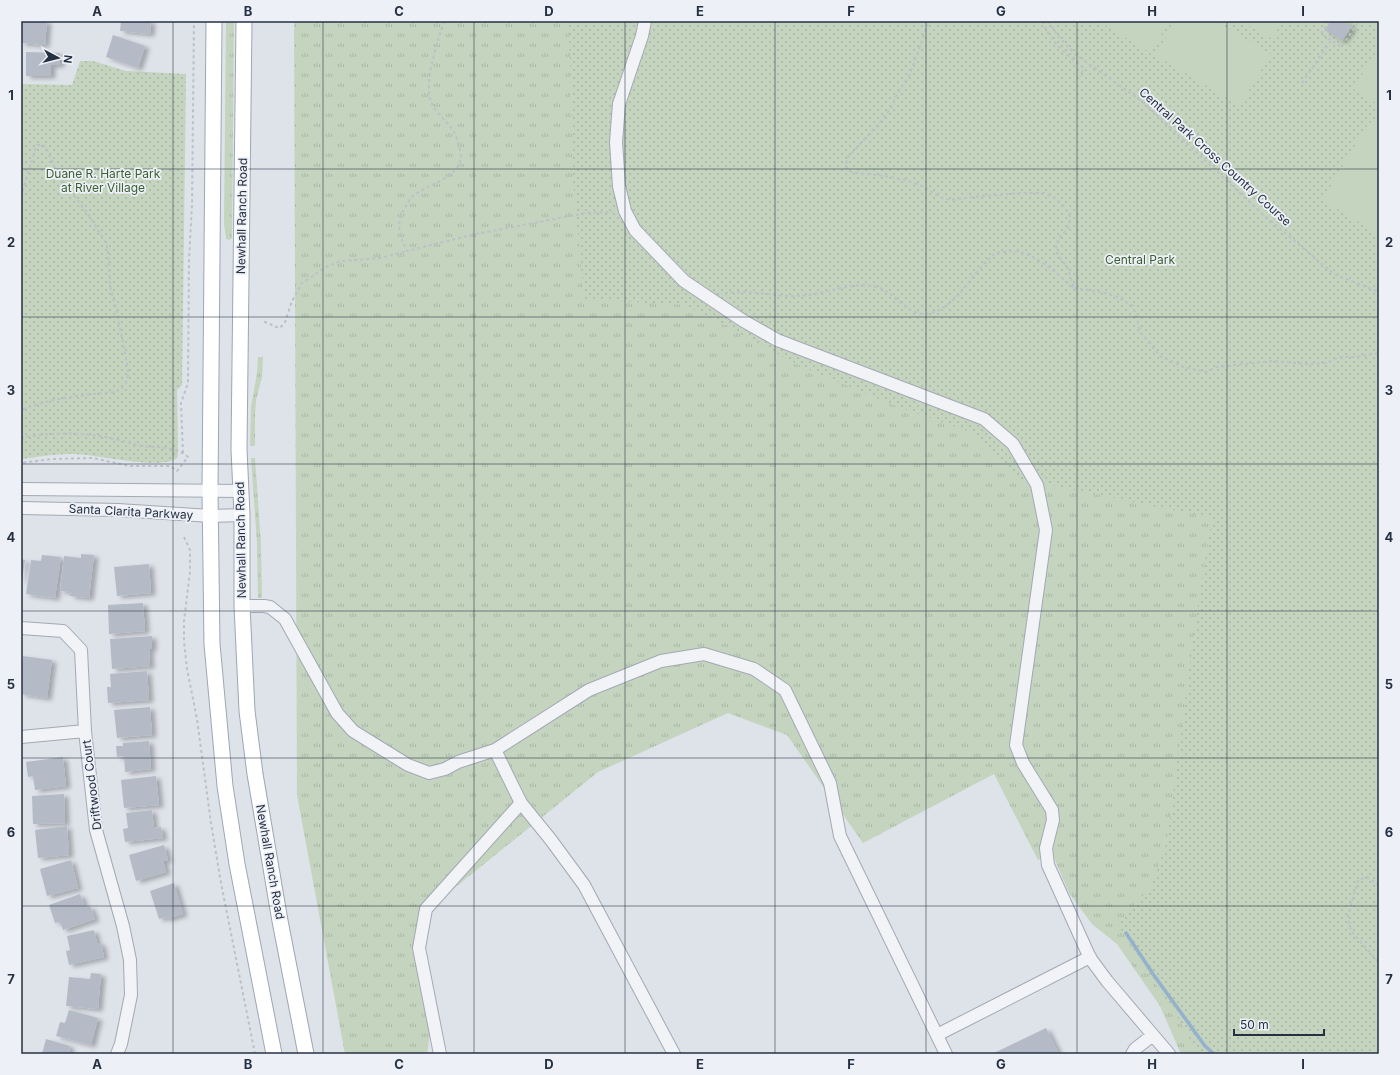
<svg xmlns="http://www.w3.org/2000/svg" width="1400" height="1075" viewBox="0 0 1400 1075" font-family="Inter,sans-serif">
<defs>
<pattern id="grass-tufts" width="24" height="20" patternUnits="userSpaceOnUse"><rect width="24" height="20" fill="#c4d4be"/><path d="M3 7l-1-3M5 7V3M7 7l1-3M15 17l-1-3M17 17v-4M19 17l1-3" fill="none" stroke="#a8b6a4"/></pattern>
<pattern id="park-dots" width="8" height="8" patternUnits="userSpaceOnUse"><rect width="8" height="8" fill="#c4d4be"/><path d="M2 2h.1M6 6h.1" fill="none" stroke="#a8b6a4" stroke-width="1.8" stroke-linecap="round"/></pattern>
<filter id="shadow"><feDropShadow dx="4.5" dy="2.5" stdDeviation="2" flood-color="#0004"/></filter>
</defs>
<rect width="100%" height="100%" fill="#dee2e9"/>
<path fill="url(#grass-tufts)" d="M226 21H234L232 236V238L229 240 226 239 224 223Z
M294 21H971L1379 689V1054H1181L1160 1006 1117 944 1092 924 1075 901 1069 893 1052 853 1038 860 994 774 863 843 787 735 728 713 598 772 437 902 416 946 431 1027 427 1054H345L297 795Z
M258 357H263L262 377 256 400 255 415V446H250L251 407 257 374Z
M251 458H255L261 544 262 598H258L257 543Z"/>
<path fill="url(#park-dots)" d="M569 21H1379V1054H1198L1181 1023 1118 925 1152 885 1167 842 1196 618 1212 518 1017 478 968 431 898 407 803 367 685 305 584 299 573 179Z
M80 61H93L126 71 186 74 182 385 177 390 178 455 177 458C160 471 94 453 70 454 54 454 37 457 21 459V84L72 85Z"/>
<path fill="#c4d4be" d="M1098 21H1169L1151 53Z
M1176 21H1216L1271 54 1240 106 1155 55Z
M1241 21H1283L1272 39Z
M1379 47V105L1353 89Z
M1369 122 1379 128V234L1322 200Z"/>
<g fill="none" stroke-linecap="round" stroke-linejoin="round">
<path stroke="#94b1cd" stroke-width="3.5" d="M1126 933 1153 974 1205 1046 1214 1054"/>
</g>
<path fill="#b4bbc7" filter="url(#shadow)" d="M21 21H47L45 45 21 43Z
M121 21H151L150 34 120 31Z
M1331 21H1343L1352 27 1342 41 1325 30Z
M113 35 145 46 138 68 106 57Z
M26 52 60 53V65H51V76H26Z
M81 554 94 555 89 598 70 596 71 592 60 591 64 556 81 558Z
M42 555 61 557 55 598 26 594 31 560 41 561Z
M21 559 25 560 22 581H21Z
M149 564 151 593 117 596 114 567Z
M143 603 145 631 109 634 108 605Z
M152 636V649H149L150 666 112 669 110 639Z
M23 656 52 660 47 698 21 694V673Z
M147 671 149 700 108 703 107 687H111L110 674Z
M150 707 152 735 117 738 114 710Z
M149 741 151 769 125 772 124 756 117 757 116 746H123V743Z
M63 757 66 786 35 790 33 776 28 777 26 762Z
M156 776 159 805 124 808 121 780Z
M64 794 65 823 33 824 32 796Z
M152 810 154 828 161 827 163 838 125 842 123 829 128 828 126 813Z
M67 826 69 855 38 858 35 830Z
M164 845 168 860 163 861 166 872 136 881 129 855Z
M71 860 78 888 47 896 40 869Z
M174 883 183 914 167 919 166 917 159 919 150 891Z
M80 894 85 908 90 906 95 919 63 930 60 922 55 923 49 905Z
M94 930 97 943H101L104 957 69 965 66 951 70 950 67 936Z
M91 973 101 974 98 1009 66 1006 69 977 90 979Z
M69 1010 98 1018 91 1045 56 1036 60 1022 65 1023Z
M1046 1028 1059 1054H992Z
M46 1039 70 1046 69 1052 74 1054H42Z"/>
<g fill="none" stroke-linecap="round" stroke-linejoin="round">
<defs>
<path id="minor" d="M645 21 642 36 619 104 616 142 619 186 625 211 635 230 684 281 742 320 777 340 984 419 1013 444 1037 485 1046 530 1016 745 1023 763 1052 810 1053 820 1046 848 1048 865 1090 958 1107 981 1169 1054
M21 489 241 491
M21 508 118 510 211 516 242 515
M242 606H264L270 607 285 619 337 713 353 731 408 765 429 773 445 769 458 762 495 750 589 690 661 661 704 654 754 669 785 690 830 783 840 836 946 1054
M21 628 63 631 81 650 85 731 96 830 123 926 130 960 131 995 121 1044 117 1054
M21 737 85 731
M495 750 521 803 551 840 584 885 674 1054
M937 1035 1090 957
M440 1054 419 948 426 909 521 803
M1132 1054 1135 1049 1153 1035"/>
<path id="major" d="M214 21 210 491 212 644 225 786 237 864 274 1054
M244 21 239 449 242 515V606L247 711 255 774 280 921 306 1054"/>
</defs>
<use href="#minor" stroke="#a3a9b4" stroke-width="14"/>
<use href="#major" stroke="#9ca7b6" stroke-width="17"/>
<path stroke="#bcc0c8" stroke-width="2" stroke-dasharray="3 3" stroke-linecap="butt" d="M444 21C438 41 425 78 430 98 433 112 447 120 454 132 456 135 457 140 458 143 460 149 462 156 460 161 456 179 426 185 413 196 410 198 408 202 406 206 395 222 399 235 407 251L471 235 586 213 613 212
M1042 21C1051 42 1066 55 1084 68L1080 76
M1048 21 1059 37 1075 54 1143 102 1259 211 1334 274 1379 292
M1329 21 1321 34 1331 40
M1302 83 1331 40 1341 47 1357 24 1352 21
M21 197 36 147 40 144 46 147 57 173 88 214 106 243 108 251 110 286 117 312 128 369V376L126 383 121 389 115 392C82 395 51 398 21 410
M1074 288 1101 292 1118 297 1133 306 1141 333 1161 357 1184 367 1206 372 1217 367 1273 361 1308 364 1327 363 1338 357H1356L1379 353
M725 293C732 293 739 292 746 292 766 293 787 298 807 295 827 293 853 282 873 286 896 291 904 314 925 314 938 313 950 304 958 295 967 285 985 260 995 254 997 252 1001 252 1004 252 1029 246 1056 273 1074 288L1068 269 1057 253 1056 245 1059 238 1068 228 1070 217 1065 207 1055 198 1044 193H1021L983 196 950 200 940 197 924 187 906 180 872 174 853 173 847 169 846 164 847 158 884 118 892 106 897 94 910 74 929 21
M264 322C270 323 274 327 280 328L285 322 292 301 302 283 326 267 341 261 380 258 407 251
M21 438C48 433 73 432 100 436 114 438 128 443 142 446 158 448 176 446 188 457L177 471 170 466H129L93 458 53 459 21 463
M183 453 181 403 188 383 189 260 192 205 194 21
M184 537 190 550V572L184 621V642L187 669 197 719 211 823 221 883 255 1054
M1379 885 1367 877 1358 880 1348 916 1351 931 1379 963"/>
<use href="#minor" stroke="#f1f3f7" stroke-width="12"/>
<use href="#major" stroke="#fff" stroke-width="15"/>
</g>
<path fill="none" stroke="#253042" stroke-width="1" stroke-opacity="0.55" d="M173 21V1054M323 21V1054M474 21V1054M625 21V1054M775 21V1054M926 21V1054M1077 21V1054M1227 21V1054M21 169H1379M21 317H1379M21 464H1379M21 611H1379M21 758H1379M21 906H1379"/>
<g text-anchor="middle" stroke-width="3.5" stroke-linejoin="round" paint-order="stroke">
<g font-size="12" fill="#253042" stroke="#edf1f7">
<text transform="translate(1215 157) rotate(42)" y="4">Central Park Cross Country Course</text>
<text transform="translate(242 216) rotate(-89)" y="4">Newhall Ranch Road</text>
<text transform="translate(131 512) rotate(3)" y="4">Santa Clarita Parkway</text>
<text transform="translate(241 540) rotate(-91)" y="4">Newhall Ranch Road</text>
<text transform="translate(92 785) rotate(-97)" y="4">Driftwood Court</text>
<text transform="translate(270 862) rotate(80)" y="4">Newhall Ranch Road</text>
</g>
<g font-size="12" fill="#3a5f31" stroke="#edf1f7">
<text x="103" y="178">Duane R. Harte Park<tspan x="103" dy="14">at River Village</tspan></text>
<text x="1140" y="264">Central Park</text>
</g>
</g>
<rect width="1400" height="1075" fill="none" stroke="#edf1f7" stroke-width="44"/>
<g transform="translate(58 58) rotate(97)" stroke="#edf1f7" stroke-width="3" paint-order="stroke">
<path d="M0-3L7 15L0 10L-7 15Z" fill="#253042"/>
<text y="-6" font-size="11" font-weight="bold" text-anchor="middle" fill="#253042">N</text>
</g>
<path d="M1234 1029v6h90v-6" fill="none" stroke="#253042" stroke-width="2"/>
<text x="1240" y="1029" font-size="12" fill="#253042" stroke="#edf1f7" stroke-width="3" paint-order="stroke">50 m</text>
<rect x="22" y="22" width="1356" height="1031" fill="none" stroke="#253042" stroke-width="1.5"/>
<g font-size="13" text-anchor="middle" font-weight="bold" fill="#253042">
<text x="97" y="16">A</text>
<text x="248" y="16">B</text>
<text x="399" y="16">C</text>
<text x="549" y="16">D</text>
<text x="700" y="16">E</text>
<text x="851" y="16">F</text>
<text x="1001" y="16">G</text>
<text x="1152" y="16">H</text>
<text x="1303" y="16">I</text>
<text x="11" y="100">1</text>
<text x="1389" y="100">1</text>
<text x="11" y="247">2</text>
<text x="1389" y="247">2</text>
<text x="11" y="395">3</text>
<text x="1389" y="395">3</text>
<text x="11" y="542">4</text>
<text x="1389" y="542">4</text>
<text x="11" y="689">5</text>
<text x="1389" y="689">5</text>
<text x="11" y="837">6</text>
<text x="1389" y="837">6</text>
<text x="11" y="984">7</text>
<text x="1389" y="984">7</text>
<text x="97" y="1069">A</text>
<text x="248" y="1069">B</text>
<text x="399" y="1069">C</text>
<text x="549" y="1069">D</text>
<text x="700" y="1069">E</text>
<text x="851" y="1069">F</text>
<text x="1001" y="1069">G</text>
<text x="1152" y="1069">H</text>
<text x="1303" y="1069">I</text>
</g>
</svg>
